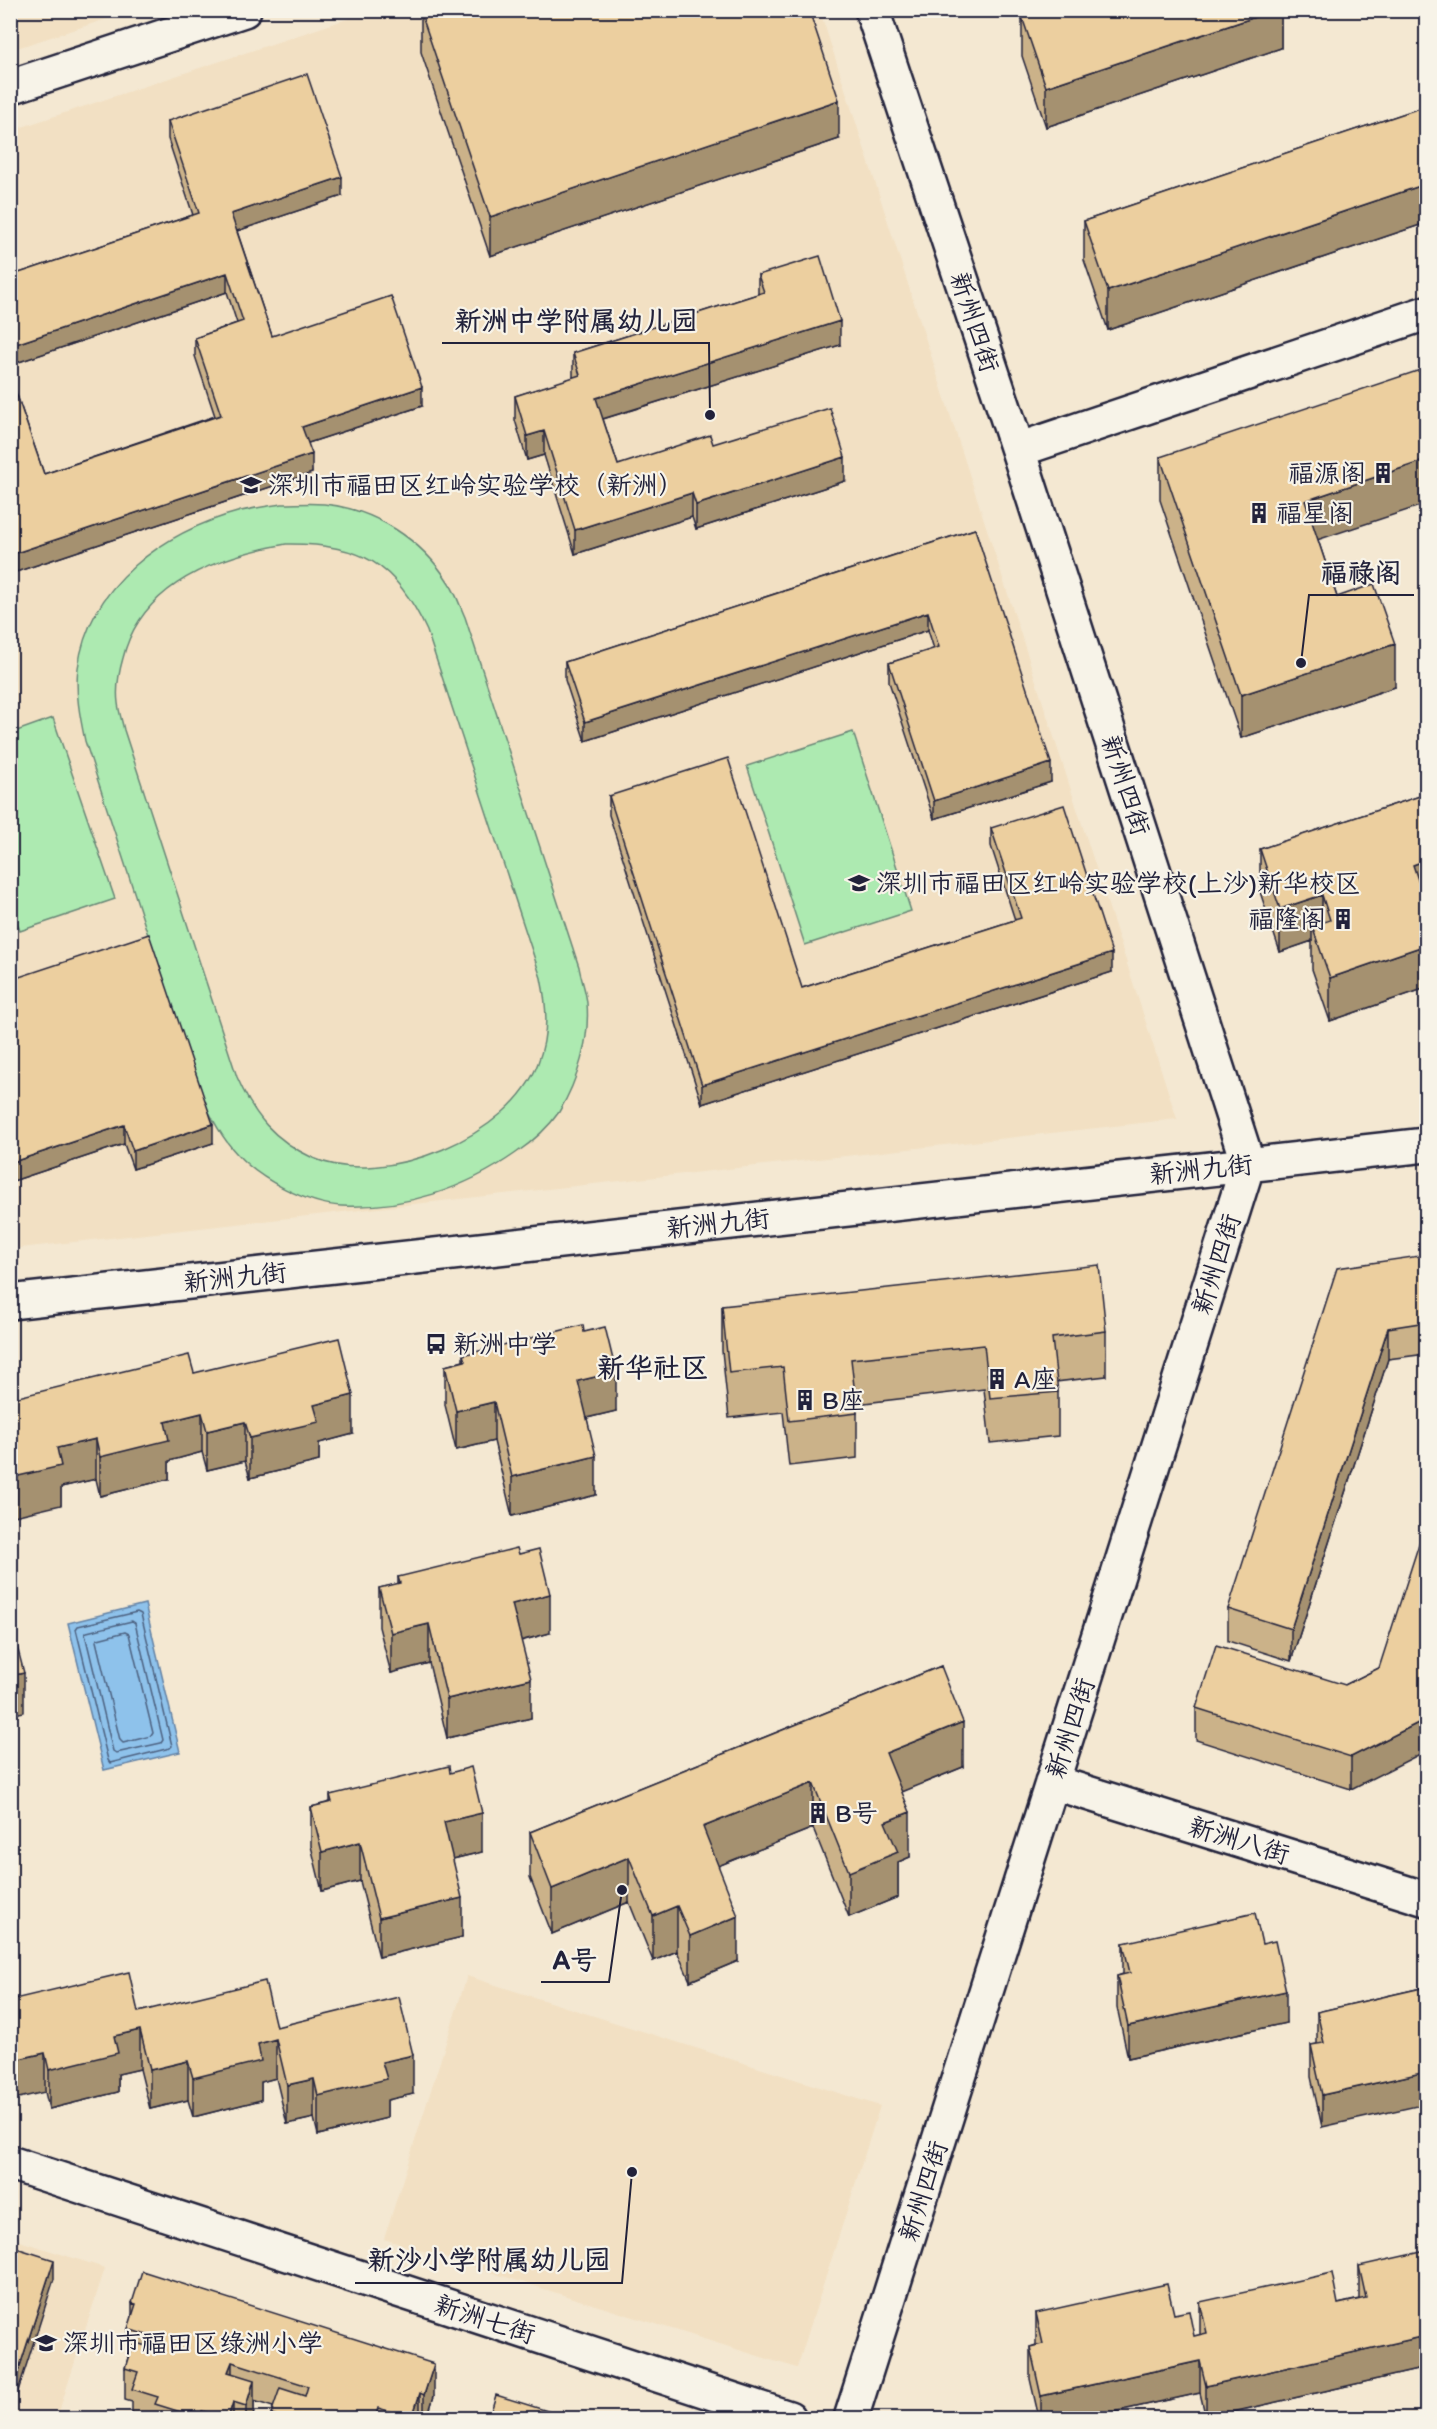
<svg xmlns="http://www.w3.org/2000/svg" width="1437" height="2429" viewBox="0 0 1437 2429" font-family="Itim,'LXGW WenKai TC',sans-serif">
<rect width="100%" height="100%" fill="#f4e8d2"/>
<filter id="ink" filterUnits="userSpaceOnUse"><feTurbulence type="fractalNoise" baseFrequency=".0167" numOctaves="2"/><feDisplacementMap in="SourceGraphic" scale="12" xChannelSelector="R" yChannelSelector="G"/><feConvolveMatrix kernelMatrix="1 2 1 2 8 2 1 2 1" color-interpolation-filters="sRGB"/></filter>
<g filter="url(#ink)">
<path fill="#f2e0c3" d="M11 10H131V11L11 50Z
M371 11H820L1177 1119 11 1249 10 131Z
M467 1976 880 2106 797 2368 384 2239Z
M10 2238 105 2268 57 2418H11Z"/>
<path fill="#adeab1" stroke="#688676" stroke-width="1.5" fill-rule="evenodd" d="M282 504C296 504 310 503 324 504 375 509 422 540 449 583 456 593 460 606 465 617L579 967C581 979 586 991 587 1003 590 1040 578 1080 559 1112 548 1128 532 1142 516 1153 465 1189 405 1209 341 1206 307 1204 259 1179 237 1154 220 1136 210 1114 199 1092L85 741C80 717 75 692 78 668 89 584 165 531 241 511 254 508 268 506 282 504ZM286 544C360 543 396 563 427 631L541 978C547 1007 549 1034 538 1063 512 1136 384 1189 313 1158 274 1140 254 1116 237 1077L124 730C122 721 119 712 118 703 116 688 119 672 123 658 141 584 218 556 286 544Z
M53 718 115 899 20 931 10 903 11 733Z
M853 732 911 911 805 945 747 766Z"/>
<path fill="#8ec2eb" stroke="#6382a5" stroke-width="1.5" d="M145 1604 180 1752 104 1770 68 1623Z"/>
<g fill="none" stroke-linecap="round" stroke-linejoin="round">
<path stroke="#4d6281" stroke-width="1.5" d="M137 1612 141 1614 172 1746 170 1748 110 1763 108 1760 76 1629 78 1626Z
M132 1621 135 1623 163 1740 161 1743 116 1753 113 1751 85 1634 87 1632Z
M125 1632 129 1634 153 1733 151 1736 123 1743 120 1740 96 1641 98 1639Z"/>
<defs>
<path id="minor" d="M10 87 244 10
M1018 450 1426 313
M10 1302 1426 1145
M1052 1782 1426 1899
M10 2163 789 2418
M851 2418 1248 1164 1018 450 872 10"/>
</defs>
<use href="#minor" stroke="#22223b" stroke-width="38"/>
<use href="#minor" stroke="#f7f3e8" stroke-width="33"/>
</g>
<path fill="#cbb289" stroke="#22223b" stroke-width="1.5" d="M1281 10V48L1046 127 1022 56V17Z
M421 13 839 139 490 256 421 52Z
M1426 106V223L1108 330 1084 260V221Z
M168 121 342 196 237 231 272 336 422 406 308 443 312 473 10 574V375L44 474 215 416 195 356V338L237 323 227 292 10 365V276L193 215 168 139Z
M758 275 840 345 603 419 618 465 713 444 845 481 696 529 692 517 575 554 544 455 527 460 515 420V396L573 378V353L758 294Z
M1160 457 1318 540 1337 597 1395 687 1241 738 1160 500Z
M975 529 1051 782 934 819 889 682V663L934 649 928 630 585 741 565 680V662Z
M1426 794V988L1330 1021 1312 969V941L1280 952 1260 892V849Z
M609 796 802 988 1015 920 991 846V828L1112 972 702 1104 609 815Z
M10 980 213 1143 133 1169 124 1144 10 1182Z
M1426 1255V1354L1388 1359 1291 1661 1228 1641V1609Z
M722 1306 1106 1331V1376L1056 1382 1058 1392V1436L990 1443 984 1389 856 1404 857 1413V1458L789 1466 783 1412 729 1418 722 1351Z
M584 1332 616 1411 587 1418 596 1495 512 1516 494 1441 456 1450 445 1405V1366L463 1361V1355Z
M194 1373 353 1434 319 1443V1461L250 1478 245 1461 207 1470 202 1452 169 1461V1479L100 1496 96 1479 61 1487V1505L10 1399Z
M398 1577 550 1633 521 1641 531 1718 447 1738 429 1663 391 1673 379 1627V1588L398 1584Z
M941 1666 963 1767 902 1792 910 1857 898 1862V1897L849 1917 813 1828 718 1866 738 1961 690 1981 677 1951 653 1961 629 1902 552 1934 530 1877V1832Z
M1379 1668 1351 1789 1196 1740V1708L1345 1685Z
M450 1773 482 1852 453 1859 462 1937 379 1957 360 1881 322 1891 311 1846V1807L330 1802V1795Z
M1123 1943 1262 1944 1286 2023 1128 2058 1117 2007V1976L1123 1974Z
M1426 1987 1322 2127 1311 2077V2045L1317 2044V2012Z
M10 2000 138 2012 276 2027 413 2094 387 2100V2118L318 2135 314 2118 287 2124 276 2078 261 2082V2100L193 2117 188 2100 150 2109 140 2069 118 2074V2092L49 2109 45 2092Z
M1359 2266 1426 2368 1206 2418 1200 2393 1086 2418H1039L1030 2379V2347L1036 2345V2313L1174 2314 1194 2336 1200 2335V2302L1338 2304 1359 2299Z
M132 2303 434 2396 427 2418H271V2414L273 2407 254 2401V2412L252 2418H132V2402L125 2400V2368L128 2358V2329L132 2318Z"/>
<path fill="#a5916f" stroke="#22223b" stroke-width="1.5" d="M1276 10H1281V48L1046 127V87Z
M839 100V139L490 256V217Z
M342 177V196L231 233V214Z
M1426 184V223L1108 330V291Z
M227 273V292L10 365V346Z
M840 321V345L596 421V398Z
M422 387V406L302 445V427Z
M544 431V455L527 460V436Z
M312 454V473L10 574V555Z
M845 457V481L696 529V505Z
M1426 460V504L1305 544V501Z
M692 493V517L575 554V530Z
M928 612V630L585 741V722Z
M1395 644V687L1241 738V695Z
M1051 763V782L934 819V801Z
M1426 860V903L1413 908V865Z
M1322 895V938L1312 926V941L1280 952V909Z
M1426 945V988L1330 1021V978Z
M1112 953V972L702 1104V1085Z
M213 1124V1143L133 1169V1151Z
M124 1125V1144L10 1182V1163Z
M1388 1328V1359L1291 1661V1629Z
M616 1372V1411L578 1420V1381Z
M353 1395V1434L319 1443V1461L250 1478V1438L314 1405Z
M494 1402V1441L456 1450V1411Z
M202 1413V1452L169 1461V1479L100 1496V1457L165 1422Z
M245 1422V1461L207 1470V1431Z
M96 1439V1479L61 1487V1505L10 1517V1478L57 1448Z
M596 1456V1495L512 1516V1477Z
M550 1594V1633L512 1643V1604Z
M429 1624V1663L391 1673V1633Z
M24 1673V1712L10 1715V1676Z
M531 1679V1718L447 1738V1699Z
M1426 1719V1751L1351 1789V1757Z
M963 1722V1767L886 1798V1753Z
M813 1783V1828L703 1872V1827Z
M910 1812V1857L898 1862V1897L849 1917V1872L885 1822Z
M482 1813V1852L444 1861V1822Z
M360 1842V1881L322 1891V1852Z
M629 1857V1902L552 1934V1889Z
M462 1898V1937L379 1957V1918Z
M677 1906V1951L653 1961V1916Z
M738 1916V1961L690 1981V1936Z
M1286 1991V2023L1128 2058V2026Z
M140 2030V2069L118 2074V2092L49 2109V2070L114 2036Z
M276 2039V2078L261 2082V2100L193 2117V2078L258 2044Z
M45 2053V2092L10 2100V2061Z
M413 2055V2094L387 2100V2118L318 2135V2096L382 2062Z
M188 2061V2100L150 2109V2070Z
M1426 2072V2104L1322 2127V2095Z
M314 2079V2118L287 2124V2085Z
M54 2260V2279L10 2416V2397Z
M1426 2336V2368L1206 2418V2386Z
M1200 2361V2393L1086 2418H1041V2396Z
M232 2362V2394L228 2372Z
M434 2364V2396L427 2418H424V2395Z
M254 2380V2412L252 2418H246V2406Z
M420 2393V2418H412Z
M233 2402V2418H228Z"/>
<path fill="#eccf9f" stroke="#22223b" stroke-width="1.5" d="M429 10H809L839 100 490 217 421 13Z
M1041 10H1276L1046 87 1022 17Z
M307 74 342 177 231 214 272 336 391 296 422 387 302 427 312 454 10 555V485L12 484 10 479V375L44 474 221 415 195 338 243 321 227 273 10 346V276L199 213 168 121Z
M1426 106V184L1108 291 1084 221Z
M820 256 840 321 596 398 618 465 710 435 713 444 830 408 845 457 696 505 692 493 575 530 544 431 527 436 515 396 580 375 573 353 764 292 758 275Z
M1426 368V460L1305 501 1337 597 1374 584 1395 644 1241 695 1160 457Z
M975 529 1051 763 934 801 889 663 939 647 928 612 585 722 565 662Z
M728 758 802 988 1021 918 991 828 1064 805 1112 953 702 1085 609 796Z
M1426 794V860L1413 865 1421 889 1426 888V945L1330 978 1312 926 1330 920 1322 895 1280 909 1260 849Z
M149 934 213 1124 133 1151 124 1125 10 1163V980Z
M1426 1255V1322L1388 1328 1291 1629 1228 1609 1337 1268Z
M1099 1265 1106 1331 1052 1338 1058 1392 990 1398 984 1345 851 1359 857 1413 789 1421 783 1367 729 1373 722 1306Z
M583 1325 584 1332 605 1327 616 1372 578 1381 596 1456 512 1477 494 1402 456 1411 445 1366 465 1361 463 1355Z
M339 1338 353 1395 314 1405 319 1422 250 1438 245 1422 207 1431 202 1413 165 1422 169 1440 100 1457 96 1439 57 1448 61 1466 10 1478V1399L189 1355 194 1373Z
M1426 1522V1719L1351 1757 1196 1708 1216 1645 1345 1685 1379 1668Z
M517 1548 519 1554 539 1549 550 1594 512 1604 531 1679 447 1699 429 1624 391 1633 379 1588 400 1583 398 1577Z
M10 1619 24 1673 10 1676Z
M941 1666 963 1722 886 1753 910 1812 885 1822 898 1852 849 1872 813 1783 703 1827 738 1916 690 1936 677 1906 653 1916 629 1857 552 1889 530 1832Z
M449 1766 450 1773 471 1767 482 1813 444 1822 462 1898 379 1918 360 1842 322 1852 311 1807 332 1802 330 1795Z
M1255 1913 1262 1944 1275 1941 1286 1991 1128 2026 1117 1976 1130 1973 1123 1943Z
M129 1972 138 2012 265 1981 276 2027 399 1997 413 2055 382 2062 387 2079 318 2096 314 2079 287 2085 276 2039 258 2044 261 2061 193 2078 188 2061 150 2070 140 2030 114 2036 118 2053 49 2070 45 2053 10 2061V2000Z
M1426 1987V2072L1322 2095 1311 2045 1324 2043 1317 2012Z
M10 2246 54 2260 10 2397Z
M1426 2251V2336L1206 2386 1200 2361 1041 2396 1030 2347 1043 2344 1036 2313 1167 2284 1174 2314 1189 2311 1194 2336 1207 2333 1200 2302 1332 2273 1338 2304 1366 2298 1359 2266Z
M142 2271 434 2364 424 2395 420 2393 412 2418 378 2408 375 2418H377H284L271 2414 280 2388 305 2396 308 2386 232 2362 228 2372 254 2380 246 2406 233 2402 228 2418 202 2411 200 2418 155 2404 158 2397 132 2389 138 2372 125 2368 133 2342 159 2350 162 2340 128 2329 136 2304 132 2303Z
M496 2395 570 2418H489Z"/>
</g>
<defs>
<symbol id="building-bare" viewBox="-9 -9 18 18"><path d="M-4-6H4V6H1V3H-1V6H-4ZM-2.5-4.3h1.7v1.8h-1.7ZM.8-4.3h1.7v1.8H.8ZM-2.5-1h1.7V.8h-1.7ZM.8-1h1.7V.8H.8Z" fill="#22223b" stroke="#f7f3e8" stroke-width="2.5" paint-order="stroke"/></symbol>
<symbol id="school-bare" viewBox="-9 -9 18 18"><path d="M0-5L7-2L0 1L-7-2ZM-4 1L0 2.5L4 1V4Q0 6-4 4Z" fill="#22223b" stroke="#f7f3e8" stroke-width="2.5" paint-order="stroke"/></symbol>
<symbol id="bus-bare" viewBox="-9 -9 18 18"><path d="M-5-6H5V4H4V6H2V4H-2V6H-4V4H-5ZM-3.5-4V0h7V-4ZM-3.5 1.2v1.5H-2V1.2ZM2 1.2v1.5H3.5V1.2Z" fill="#22223b" stroke="#f7f3e8" stroke-width="2.5" paint-order="stroke"/></symbol>
</defs>
<g fill-rule="evenodd">
<use href="#building-bare" x="1368" y="458" width="30" height="30"/>
<use href="#school-bare" x="236" y="470" width="30" height="30"/>
<use href="#building-bare" x="1244" y="498" width="30" height="30"/>
<use href="#school-bare" x="844" y="868" width="30" height="30"/>
<use href="#building-bare" x="1328" y="904" width="30" height="30"/>
<use href="#bus-bare" x="421" y="1329" width="30" height="30"/>
<use href="#building-bare" x="982" y="1364" width="30" height="30"/>
<use href="#building-bare" x="790" y="1385" width="30" height="30"/>
<use href="#building-bare" x="803" y="1798" width="30" height="30"/>
<use href="#school-bare" x="31" y="2328" width="30" height="30"/>
</g>
<g text-anchor="middle" stroke-width="4.5" stroke-linejoin="round" paint-order="stroke">
<g font-size="26" fill="#22223b" stroke="#f7f3e8">
<text transform="translate(975 322) rotate(72)" y="9">新州四街</text>
<text transform="translate(1126 785) rotate(72)" y="9">新州四街</text>
<text transform="translate(1201 1169) rotate(-6)" y="9">新洲九街</text>
<text transform="translate(718 1223) rotate(-6)" y="9">新洲九街</text>
<text transform="translate(1216 1264) rotate(-72)" y="9">新州四街</text>
<text transform="translate(235 1277) rotate(-6)" y="9">新洲九街</text>
<text transform="translate(1070 1728) rotate(-72)" y="9">新州四街</text>
<text transform="translate(1239 1840) rotate(17)" y="9">新洲八街</text>
<text transform="translate(923 2191) rotate(-72)" y="9">新州四街</text>
<text transform="translate(485 2319) rotate(18)" y="9">新洲七街</text>
</g>
<g font-size="26" fill="#22223b" stroke="#f7f3e8" text-anchor="start">
<text x="1366" y="482" text-anchor="end">福源阁</text>
<text x="268" y="494">深圳市福田区红岭实验学校（新洲）</text>
<text x="1276" y="522">福星阁</text>
<text x="876" y="892">深圳市福田区红岭实验学校(上沙)新华校区</text>
<text x="1326" y="928" text-anchor="end">福隆阁</text>
<text x="453" y="1353">新洲中学</text>
<text x="1014" y="1388">A座</text>
<text x="822" y="1409">B座</text>
<text x="835" y="1822">B号</text>
<text x="63" y="2352">深圳市福田区绿洲小学</text>
</g>
<g font-size="28" font-weight="bold" fill="#22223b" stroke="#f7f3e8">
<text x="653" y="1377">新华社区</text>
</g>
</g>
<path fill="none" stroke="#22223b" stroke-width="2" d="M710 415L709 343H442M1301 663L1309 595H1414M622 1890L609 1982H541M632 2172L622 2283H355"/>
<g fill="#22223b" stroke="#f7f3e8" stroke-width="2">
<circle cx="710" cy="415" r="6"/>
<circle cx="1301" cy="663" r="6"/>
<circle cx="622" cy="1890" r="6"/>
<circle cx="632" cy="2172" r="6"/>
</g>
<g font-size="27" text-anchor="middle" font-weight="bold" fill="#22223b" stroke="#f7f3e8" stroke-width="4.5" stroke-linejoin="round" paint-order="stroke">
<text x="576" y="330">新洲中学附属幼儿园</text>
<text x="1361" y="582">福禄阁</text>
<text x="575" y="1969">A号</text>
<text x="489" y="2269">新沙小学附属幼儿园</text>
</g>
<rect width="1437" height="2429" fill="none" stroke="#f7f3e8" stroke-width="36"/>
<rect x="18" y="18" width="1401" height="2393" fill="none" stroke="#22223b" stroke-width="2" filter="url(#ink)"/>
</svg>
